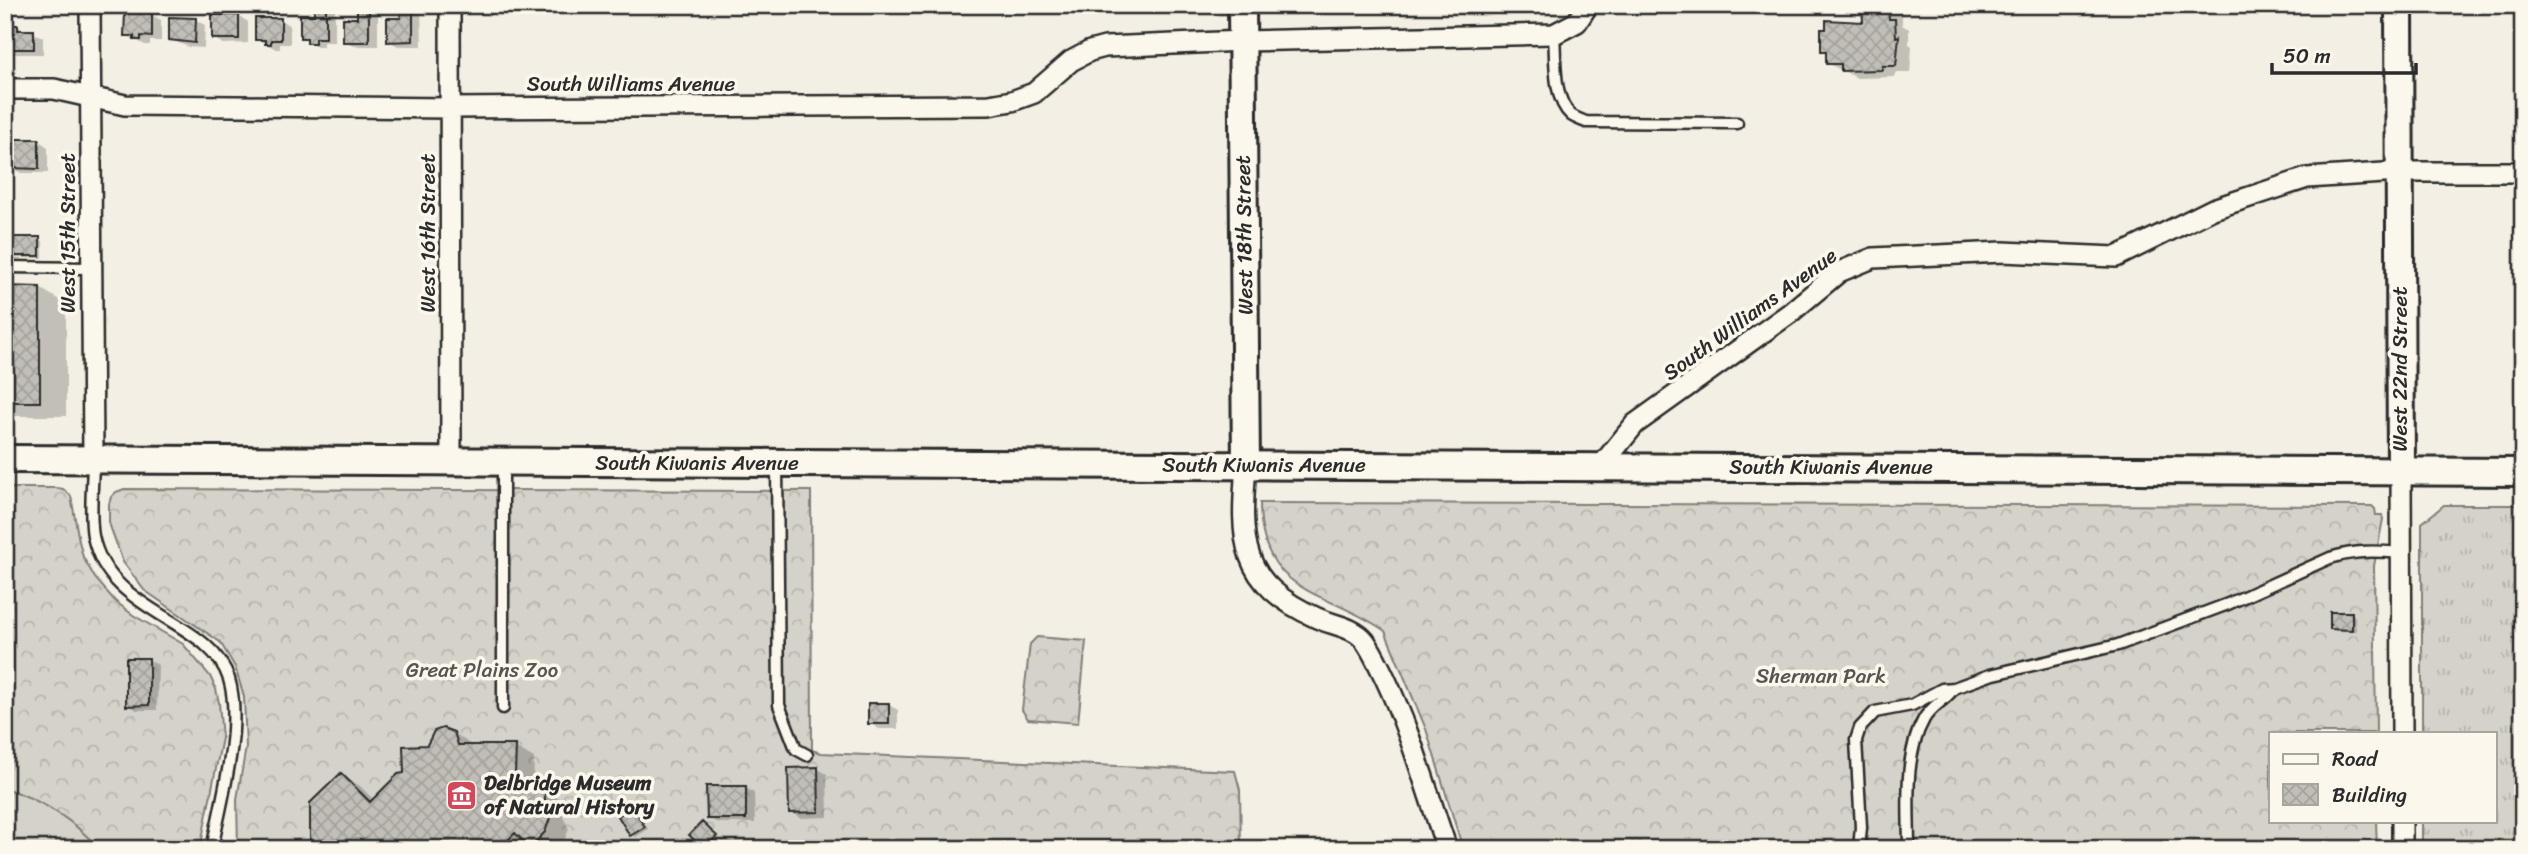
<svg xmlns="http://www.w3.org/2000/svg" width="2528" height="854" viewBox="0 0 2528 854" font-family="Sriracha,sans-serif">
<defs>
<pattern id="grass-tufts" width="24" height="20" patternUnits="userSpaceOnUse" patternTransform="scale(1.75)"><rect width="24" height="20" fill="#d5d2c9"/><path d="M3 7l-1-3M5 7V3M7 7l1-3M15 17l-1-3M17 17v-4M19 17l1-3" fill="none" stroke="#b7b4ad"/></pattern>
<pattern id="forest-crowns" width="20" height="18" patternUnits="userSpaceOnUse" patternTransform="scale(1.75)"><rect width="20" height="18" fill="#d5d2c9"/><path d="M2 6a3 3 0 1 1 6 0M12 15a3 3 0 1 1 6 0" fill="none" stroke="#b7b4ad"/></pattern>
<pattern id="building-cross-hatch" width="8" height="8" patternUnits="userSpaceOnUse" patternTransform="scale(1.75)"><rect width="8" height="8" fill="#c0beb6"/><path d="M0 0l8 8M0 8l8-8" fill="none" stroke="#a5a39d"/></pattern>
</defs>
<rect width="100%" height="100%" fill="#f3efe4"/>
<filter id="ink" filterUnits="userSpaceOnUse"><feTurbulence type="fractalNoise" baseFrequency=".0143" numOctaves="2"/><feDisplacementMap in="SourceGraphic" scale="14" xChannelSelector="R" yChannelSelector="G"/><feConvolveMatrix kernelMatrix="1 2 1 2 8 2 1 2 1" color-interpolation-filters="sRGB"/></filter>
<g filter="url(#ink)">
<path fill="url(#grass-tufts)" stroke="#807e7a" stroke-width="2" d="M2444 505H2523V849H2422V821H2495V733H2422V523Z"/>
<path fill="url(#forest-crowns)" stroke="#807e7a" stroke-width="2" d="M5 488H57L63 489 71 496 79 541 83 557 95 578 115 601 133 615 183 644 210 676 216 689 219 703 222 738 200 849H5Z
M124 489 811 491 812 750 821 753 1235 771 1240 790 1241 849H238L237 799 246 747 244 697 235 667 220 642 144 590 123 562 109 523V504L111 497 116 492Z
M1260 503 2372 506 2375 509 2376 515H2382L2383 519 2374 566 2376 733H2271V821H2376L2377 849H1463L1426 729 1385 631C1327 590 1260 596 1260 503Z
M1037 637 1086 641 1078 723 1028 719 1022 710 1030 644Z"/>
<path fill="#d5d2c9" stroke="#807e7a" stroke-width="2" d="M5 788C41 800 74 820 99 849H5Z"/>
<path fill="#0003" d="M147 5H171V7H151Z
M185 5H214V12H194Z
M315 5 335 7V42H323V47H318L301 37 315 17Z
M358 5H370L378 10V46H354L345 41 359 20Z
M402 5H414L421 9 422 46H398L389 41 402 19Z
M1864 5H1902V25L1909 29V44L1912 46 1910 73H1895V77L1857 78 1827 63V52L1823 50 1865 24Z
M152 15 161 20V41H150V45H145L126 35Z
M239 16 248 22V43L223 44 213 38Z
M196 20 205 25 204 48 188 47 170 39Z
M281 20 290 26V44H280V49H276L257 39Z
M18 27 43 37V54H14L5 48Z
M39 141 48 147V173H21L10 167V171H5V142L12 145Z
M39 238 43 241V258H5V239Z
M5 288H40L66 304V416H5Z
M2351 613 2355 616 2356 631H2336L2332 628Z
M149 660 158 665 157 710H137L128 705Z
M870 705H889L898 710V729H879L870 723Z
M454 733 474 747H515L534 758 533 786 536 789 544 790 563 800V817L569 829 563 843 557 849H535L531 846 529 849H312L341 775 360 786 374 800 406 775 428 747Z
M818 769 827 774 828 817 800 818 791 812Z
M745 787 754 793 755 823H718L708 818Z
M633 809 637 811 648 829 636 837 632 835Z
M706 827 719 839 710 849 705 848Z"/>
<path fill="url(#building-cross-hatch)" stroke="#2b2b2b" stroke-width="2" d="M314 5H326V38H315V43H307V38H300V15H314Z
M357 5H369V42H343V18H357Z
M400 5H413V41L387 42V18H401Z
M1862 5H1888L1889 19H1895L1896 37 1899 36 1896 66H1882V70L1841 71V64H1826V51H1821V29H1826V20L1863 22Z
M125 13H152V37L141 36V40H134V36H124Z
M212 15H239V39H212Z
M169 17 196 18 195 43 169 40Z
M255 18H281V40H271V44H265V40H255Z
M5 25H18V30H34V49H5Z
M10 139H39V169L10 168Z
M5 237H40V256H5Z
M5 286 40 287V402H5Z
M2330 612H2352V630L2330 629Z
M126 658H149V705L126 706Z
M868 703H889V724H868Z
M443 728 454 732 458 745H516L515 774 528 788H545V805L550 818 545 832 530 848 515 833 499 849H310V803L341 773 370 802 398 774 404 773 403 746 427 745 434 731Z
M818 767 819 812 789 813 788 768Z
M706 786H746V819H707Z
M633 807 645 827 630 836 618 816Z
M702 822 717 836 704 849 689 835Z"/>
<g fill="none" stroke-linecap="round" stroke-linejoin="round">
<defs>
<path id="lane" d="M1554 34C1556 58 1552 98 1571 115 1575 118 1581 120 1586 122L1737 123
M5 267 91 268
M93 460C93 483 89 514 93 536 109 615 210 618 229 679 243 725 221 802 212 849
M503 462V708
M777 463 779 705 796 749 807 755
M1859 849 1861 827 1856 740 1860 728 1875 712 1912 705 1942 689 1954 688 1990 675 2118 645 2228 604 2330 558C2356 550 2375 551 2401 553
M1909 849C1909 808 1903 756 1924 719 1931 706 1946 700 1954 688"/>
<path id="street" d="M90 5 93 460
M450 5 451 462
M5 89H54L125 105 450 108 989 105 1012 101 1034 93 1071 61 1090 51 1105 47 1242 41 1554 34 1577 22 1588 5
M1246 465C1240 541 1239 583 1317 618 1333 625 1354 627 1365 641 1373 652 1379 666 1385 678 1411 733 1427 792 1447 849
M1601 466 1635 424 1790 313 1839 272 1873 258 2003 252 2116 257 2213 209 2307 178 2399 172H2523
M2401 471 2402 733
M2402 821V849"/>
<path id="secondary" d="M1242 5 1246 465
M2399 5 2401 471
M5 459 2523 472"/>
</defs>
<use href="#lane" stroke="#2b2b2b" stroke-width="15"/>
<use href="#street" stroke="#2b2b2b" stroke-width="24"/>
<use href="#secondary" stroke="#2b2b2b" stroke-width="32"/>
<use href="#lane" stroke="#fbf7ec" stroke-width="10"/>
<use href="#street" stroke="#fbf7ec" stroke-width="19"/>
<use href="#secondary" stroke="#fbf7ec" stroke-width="26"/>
</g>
</g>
<defs>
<symbol id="museum-square" viewBox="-11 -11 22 22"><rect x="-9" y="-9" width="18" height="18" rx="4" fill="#d1495b" stroke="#fbf7ec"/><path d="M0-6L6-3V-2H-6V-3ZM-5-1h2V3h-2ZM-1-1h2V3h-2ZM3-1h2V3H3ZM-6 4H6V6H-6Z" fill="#fff"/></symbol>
</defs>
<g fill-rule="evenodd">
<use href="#museum-square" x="444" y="778" width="35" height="35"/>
</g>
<g text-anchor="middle" stroke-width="7" stroke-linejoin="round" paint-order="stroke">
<g font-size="21" fill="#2b2b2b" stroke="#fbf7ec">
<text x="631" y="91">South Williams Avenue</text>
<text transform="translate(68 233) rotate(-90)" y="7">West 15th Street</text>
<text transform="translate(428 233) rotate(-90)" y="7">West 16th Street</text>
<text transform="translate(1244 235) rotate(-91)" y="7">West 18th Street</text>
<text transform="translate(1750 314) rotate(-36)" y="7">South Williams Avenue</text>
<text transform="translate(2400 369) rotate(-90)" y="7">West 22nd Street</text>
<text x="697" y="470">South Kiwanis Avenue</text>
<text x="1264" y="472">South Kiwanis Avenue</text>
<text x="1831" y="474">South Kiwanis Avenue</text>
</g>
<g font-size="21" fill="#565552" stroke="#fbf7ec">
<text x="482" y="677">Great Plains Zoo</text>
<text x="1821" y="683">Sherman Park</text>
</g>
<g font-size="21" font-weight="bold" fill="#2b2b2b" stroke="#fbf7ec" text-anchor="start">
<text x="484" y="790">Delbridge Museum<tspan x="484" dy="24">of Natural History</tspan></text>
</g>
</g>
<rect width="2528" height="854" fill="none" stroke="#fbf7ec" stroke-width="28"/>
<rect x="14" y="14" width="2500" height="826" fill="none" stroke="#2b2b2b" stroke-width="2.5" filter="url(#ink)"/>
<rect x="2269" y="732" width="228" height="91" fill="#fbf7ec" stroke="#a8a59f" stroke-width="2"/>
<rect x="2283" y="754" width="35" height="10" fill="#fbf7ec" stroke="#a8a59f" stroke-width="2"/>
<text x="2332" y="766" font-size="21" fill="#2b2b2b">Road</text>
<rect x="2283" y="784" width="35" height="21" fill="url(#building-cross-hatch)" stroke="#a8a59f" stroke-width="2"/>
<text x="2332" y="802" font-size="21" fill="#2b2b2b">Building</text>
<path d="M2272 63v10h144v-10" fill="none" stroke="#2b2b2b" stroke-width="3.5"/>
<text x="2283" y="63" font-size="21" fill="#2b2b2b" stroke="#fbf7ec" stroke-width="5" paint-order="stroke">50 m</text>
</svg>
